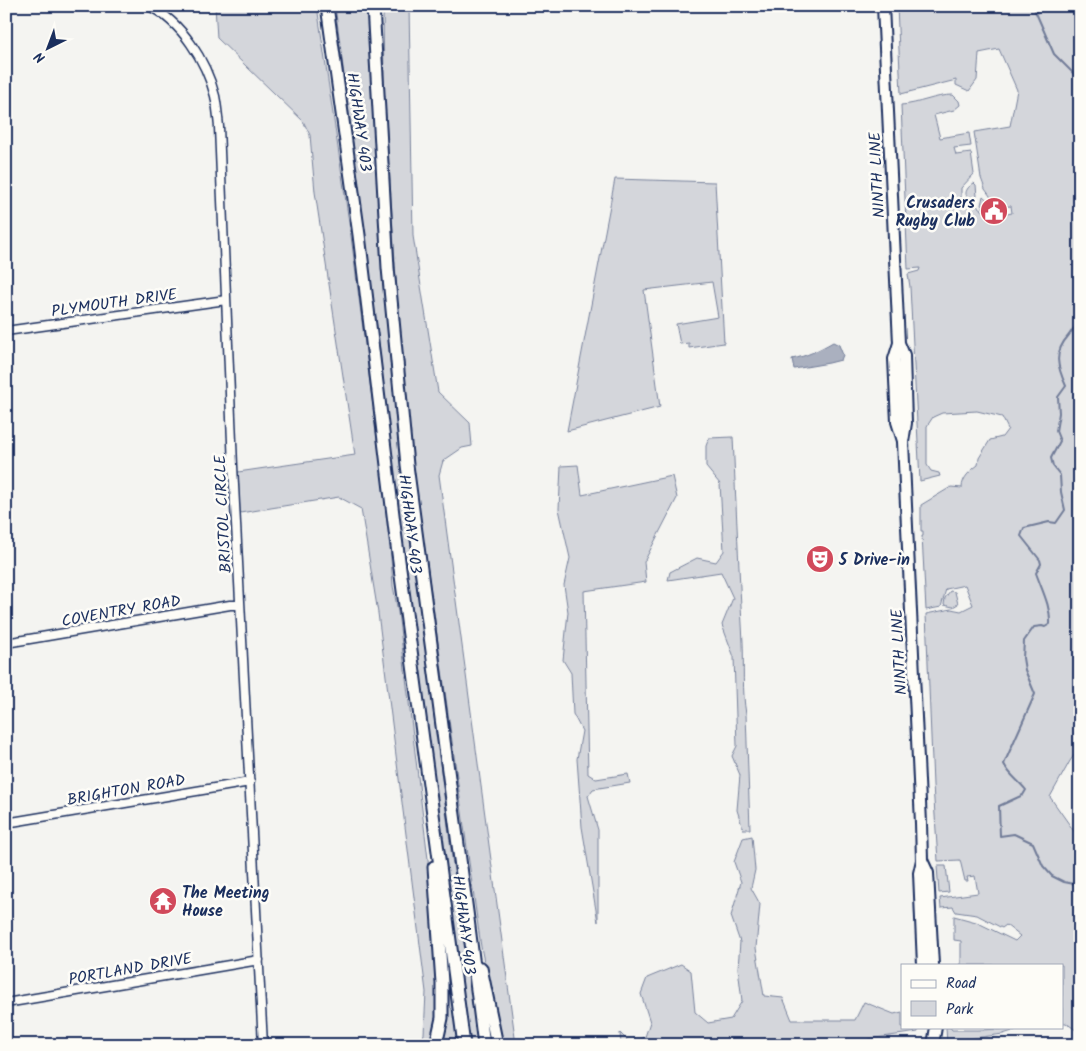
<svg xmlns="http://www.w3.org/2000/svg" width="1086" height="1051" viewBox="0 0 1086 1051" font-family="Kalam,sans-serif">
<rect width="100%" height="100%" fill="#f4f4f1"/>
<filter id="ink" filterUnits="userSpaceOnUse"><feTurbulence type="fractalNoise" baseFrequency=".02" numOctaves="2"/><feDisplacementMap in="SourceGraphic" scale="10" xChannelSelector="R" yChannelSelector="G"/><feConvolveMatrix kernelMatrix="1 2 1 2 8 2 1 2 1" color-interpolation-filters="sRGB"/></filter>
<g filter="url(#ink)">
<path fill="#d4d6db" stroke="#78829c" d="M215 6H317L351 236 389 530 393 586 398 612 428 859 436 967V1020L431 1045H420L424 1034 426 992 378 613 361 509 339 497 240 513 238 472 355 455 315 192 310 135 303 121 217 38Z
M335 6H368L396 414 452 858 479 1045H470L386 416 380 350Z
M383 6H409L413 236 438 392 470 423 472 446 462 448 443 461 439 475 516 1045H501L481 947 415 479 401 359 384 85Z
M897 6H1080V747L1070 761 1050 797 1076 834 1080 835V1033L1066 1023H1062V965H961V941L954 940V916L976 922 1015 941 1020 936 1006 925 1002 928 977 915 956 912 953 907 941 908 940 898 978 893 975 876 967 877 968 881H965L960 860 938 861 933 785 926 614 951 609 961 611 973 605 965 585 946 589 941 607 926 610 922 536H923V531H921V505L951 487 962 488C962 478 970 471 978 465L979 458 990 440 1002 437 1008 429 1002 417 977 411 942 413 933 417 927 426V465L931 471 939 473 940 476 920 481 910 287 908 274 919 271 920 268 908 269 901 105C919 104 935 95 953 95L959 101 960 105 954 110 934 115 940 138 969 133 971 146 954 148 956 155 971 153 974 174 961 188V197L967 204 977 206 987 214 988 218 1012 213 1011 206 1000 207 998 204 995 203 985 189 981 178 974 132 1010 126 1017 90 999 49 979 53 977 80 969 91 956 85V80L901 94Z
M615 179 715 182 724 343 689 348V343L680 344 676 324 718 317 712 282 644 290 660 407 567 431Z
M974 183 976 185 977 196 972 199C961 196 967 187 974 183Z
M983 196 993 205 994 208 984 209 981 205Z
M733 437C736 505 739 574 743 642 744 666 742 691 746 714L750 829H743L737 810 740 775 732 756 737 746 734 657 722 625 733 598 721 572 668 580 670 572 697 558 716 562 724 551 720 484 706 467V446L709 438Z
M578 465 582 495 672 476 677 498 644 562 646 582 584 591 588 774 596 779 628 774 630 783 593 789 588 796 598 830V922L582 827 577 759 582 731 573 714 571 673 563 660 568 612 564 585 570 558 559 509 561 466Z
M950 591 955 592 958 604 953 607 944 605 945 598Z
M752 836 755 870 751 888 760 904 756 948 764 996 783 998 792 1020H855L864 1002 894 1014 902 1012V1027H918V1032L868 1039 867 1045H859L854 1041 792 1043 791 1045H621L620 1033 631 1044 645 1037 650 1022 641 994 647 978 681 964 691 971 695 1012 708 1023 731 1019 742 1001 738 968 740 942 731 916 741 882 734 862 743 838Z
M937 866H946L949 892 939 893Z
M446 960 458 1045H441Z
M946 1027H950L952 1030H978L1002 1029V1027H1025L1003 1034 954 1041 952 1045H947Z"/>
<path fill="#aab0bf" stroke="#717c98" d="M833 342 839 345 843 355 841 360 829 363 794 369 792 359C807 356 819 350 833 342Z"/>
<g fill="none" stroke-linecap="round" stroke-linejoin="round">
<path stroke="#717c98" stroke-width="2" d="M1033 6 1054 54 1080 80
M1080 324C1075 326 1072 330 1069 335 1053 353 1057 366 1066 386L1058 397 1059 413 1056 431 1060 441 1051 458 1053 466 1060 475 1061 492 1065 510 1056 523 1049 522 1024 528 1021 536 1040 560 1041 564 1036 573C1042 590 1051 607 1050 624L1045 627 1042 626 1034 627 1024 641 1023 658 1025 670 1035 694 1004 764C1009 775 1018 780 1026 790L1023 795 999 806 1000 836 1014 834 1033 843 1043 866 1052 876 1064 882 1074 884 1080 894"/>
<defs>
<path id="minor" d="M149 6C182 22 206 61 215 96 217 106 218 117 219 127L233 466 263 1045
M6 331 226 300
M6 643 230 605H240
M6 823 250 782
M6 1003 259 960"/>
<path id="major" d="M883 6 899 343 894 359 897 422 903 441
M899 343 904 355 906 423 903 442 921 823 922 860 919 873 923 965
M922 860 928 873 933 965
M933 1045 936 1027"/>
<path id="highway" d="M327 6 359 235 395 531 464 1045
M373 6 388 268 407 465 468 919 484 1045
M434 867 442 983V1018L436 1045
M481 968 497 1045"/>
</defs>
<use href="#minor" stroke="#1b2f5e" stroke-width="11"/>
<use href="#major" stroke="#1b2f5e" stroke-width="14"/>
<use href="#highway" stroke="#1b2f5e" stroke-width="15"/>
<use href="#minor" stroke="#fdfcf7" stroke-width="8"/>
<use href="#major" stroke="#fdfcf7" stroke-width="10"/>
<use href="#highway" stroke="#fdfcf7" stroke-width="11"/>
</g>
</g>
<defs>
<symbol id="civic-disc" viewBox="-11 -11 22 22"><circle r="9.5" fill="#d1495b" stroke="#fdfcf7"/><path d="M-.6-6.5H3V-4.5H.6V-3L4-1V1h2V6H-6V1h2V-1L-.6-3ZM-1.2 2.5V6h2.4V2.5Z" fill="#fff"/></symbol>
<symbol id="theatre-disc" viewBox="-11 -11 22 22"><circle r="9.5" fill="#d1495b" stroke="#fdfcf7"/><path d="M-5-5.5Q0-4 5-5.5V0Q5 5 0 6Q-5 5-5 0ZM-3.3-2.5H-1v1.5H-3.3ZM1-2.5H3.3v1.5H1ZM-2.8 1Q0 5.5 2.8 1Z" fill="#fff"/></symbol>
<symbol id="temple-disc" viewBox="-11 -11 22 22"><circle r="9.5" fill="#d1495b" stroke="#fdfcf7"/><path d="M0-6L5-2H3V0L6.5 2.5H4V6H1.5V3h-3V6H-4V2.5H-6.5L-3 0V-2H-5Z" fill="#fff"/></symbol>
</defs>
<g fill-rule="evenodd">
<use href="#civic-disc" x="978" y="195" width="32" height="32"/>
<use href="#theatre-disc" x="804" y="543" width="32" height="32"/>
<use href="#temple-disc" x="147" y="885" width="32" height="32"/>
</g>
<g text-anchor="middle" stroke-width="5" stroke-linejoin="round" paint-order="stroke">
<g font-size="16" fill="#1b2f5e" stroke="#fdfcf7">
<text transform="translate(360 122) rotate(82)" y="6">HIGHWAY 403</text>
<text transform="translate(876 175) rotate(-93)" y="6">NINTH LINE</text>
<text transform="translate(114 302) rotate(-8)" y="6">PLYMOUTH DRIVE</text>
<text transform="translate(222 514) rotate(-93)" y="6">BRISTOL CIRCLE</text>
<text transform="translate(411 524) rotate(83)" y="6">HIGHWAY 403</text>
<text transform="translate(121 610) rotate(-10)" y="6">COVENTRY ROAD</text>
<text transform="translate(898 652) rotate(-93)" y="6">NINTH LINE</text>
<text transform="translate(126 789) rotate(-10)" y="6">BRIGHTON ROAD</text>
<text transform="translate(465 925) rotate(83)" y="6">HIGHWAY 403</text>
<text transform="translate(130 968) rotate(-10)" y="6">PORTLAND DRIVE</text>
</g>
<g font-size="16" font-weight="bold" fill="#1b2f5e" stroke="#fdfcf7" text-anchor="start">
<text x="975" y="208" text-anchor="end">Crusaders<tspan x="975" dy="18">Rugby Club</tspan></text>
<text x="839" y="565">5 Drive-in</text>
<text x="182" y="898">The Meeting<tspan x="182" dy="18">House</tspan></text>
</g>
</g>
<rect width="1086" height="1051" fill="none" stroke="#fdfcf7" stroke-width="25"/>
<rect x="12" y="12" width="1061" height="1026" fill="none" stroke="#1b2f5e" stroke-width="2" filter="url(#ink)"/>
<rect x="901" y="964" width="162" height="65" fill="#fdfcf7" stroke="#a3aaba"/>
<rect x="911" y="980" width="25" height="8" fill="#fdfcf7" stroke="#a3aaba"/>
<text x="946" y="988" font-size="15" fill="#1b2f5e">Road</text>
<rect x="911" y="1001" width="25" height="15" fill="#d4d6db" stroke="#a3aaba"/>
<text x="946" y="1014" font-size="15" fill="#1b2f5e">Park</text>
<g transform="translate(48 48) rotate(222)" stroke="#fdfcf7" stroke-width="4" paint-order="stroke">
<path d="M0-4L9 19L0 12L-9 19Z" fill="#1b2f5e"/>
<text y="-8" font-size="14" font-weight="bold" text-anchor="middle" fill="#1b2f5e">N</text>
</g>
</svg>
